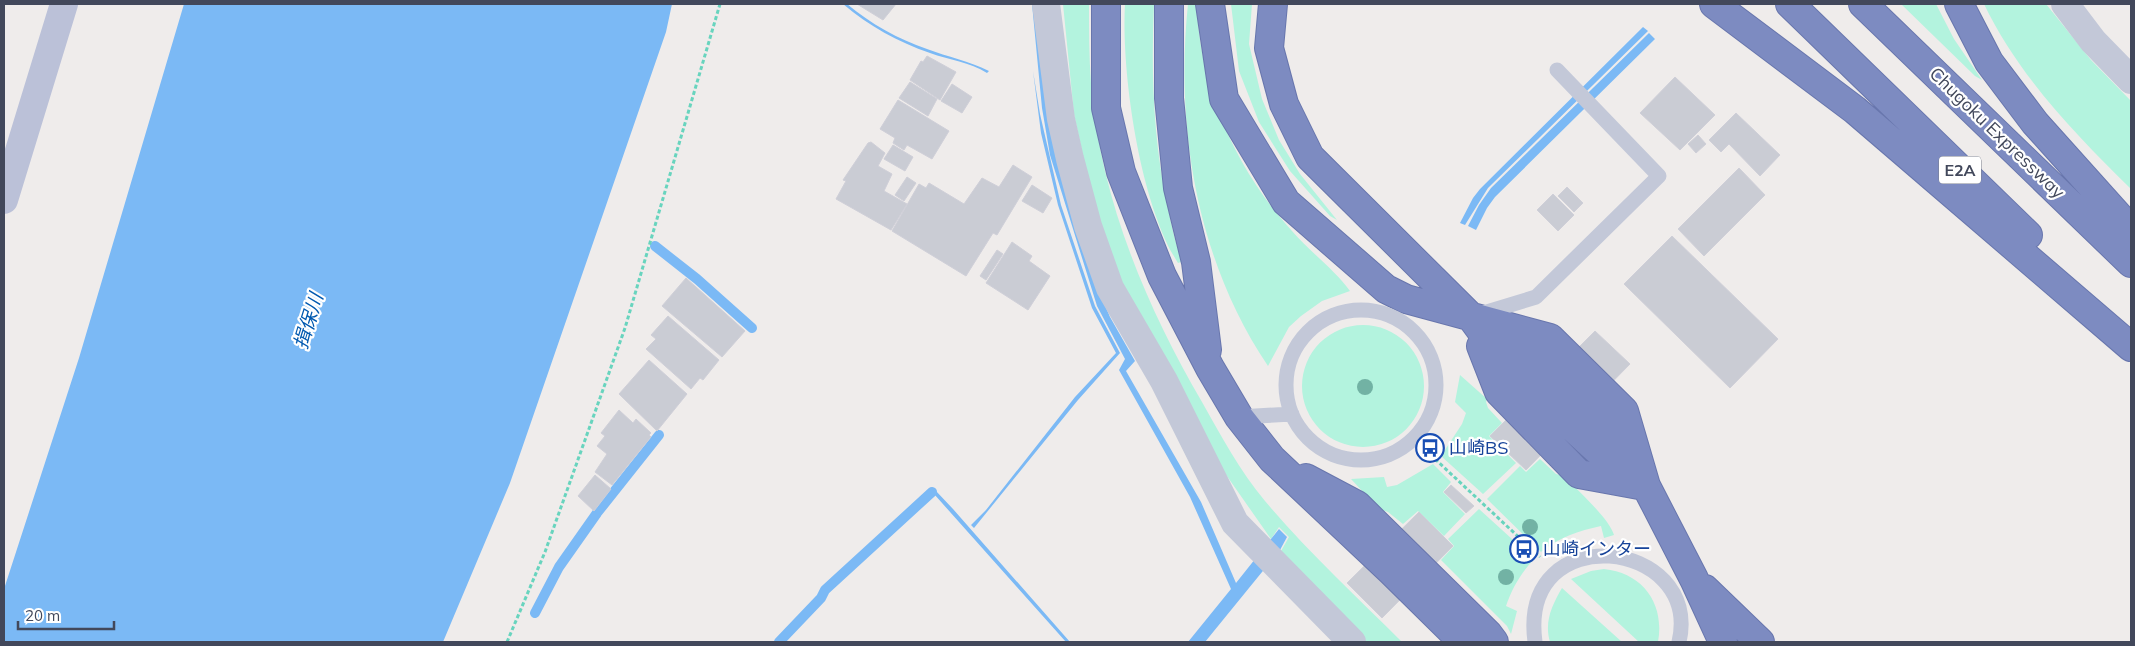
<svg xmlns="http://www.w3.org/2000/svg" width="2135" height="646" viewBox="0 0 2135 646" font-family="Mulish,'Noto Sans JP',sans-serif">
<rect width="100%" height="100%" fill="#efeceb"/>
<path fill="#b3f3de" d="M1063 4H1089C1089 30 1089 57 1091 83 1100 197 1145 304 1202 402 1221 436 1240 471 1265 501 1307 551 1356 596 1402 642H1365L1281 551 1289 537 1279 527 1271 539 1208 449 1125 290 1094 206 1074 114Z
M1125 4H1154C1151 70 1153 138 1167 203 1171 222 1174 241 1182 259L1181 262 1178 263C1140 204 1121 73 1125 4Z
M1188 4H1197C1199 87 1236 170 1292 231 1309 251 1335 270 1350 291L1322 301 1301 316 1289 327 1268 366C1197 261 1175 128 1188 4Z
M1231 4H1252L1249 44 1262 99 1279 140 1300 174 1337 220 1330 216 1290 171 1259 122 1239 71Z
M1901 4H1936L1954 39 1982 80 1975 76Z
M1984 4H2046L2091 60 2131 101V189C2075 134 2018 75 1984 4Z
M1302 386a61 61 0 1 1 122 0a61 61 0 1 1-122 0Z
M1460 375 1487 399 1486 402 1488 408 1502 423 1489 436 1516 463 1483 494 1441 456 1462 424 1466 413 1455 402Z
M1540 459 1556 474 1564 476C1577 490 1609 518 1614 535L1604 538 1601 526C1578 531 1560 537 1541 552L1487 499 1520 466 1526 472Z
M1433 464 1451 482 1443 492 1465 514 1444 536 1418 511 1403 524 1388 512 1379 509 1351 479 1384 477 1387 487 1397 485Z
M1479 509 1534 559C1521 573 1512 588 1506 606L1517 611 1511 634 1507 626 1441 560 1454 546 1448 539Z
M1604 569C1643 573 1665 604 1658 642H1639L1571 579 1591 571Z
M1562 588 1622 642H1550C1544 622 1552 605 1562 588Z"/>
<path fill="#7bb9f5" d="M184 4H672L666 32 510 483 443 642H4V589L79 358Z
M843 4H847C871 24 898 39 927 49 948 57 969 61 989 71L987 73C970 62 949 60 930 53 898 42 869 26 843 4Z
M1032 4H1039L1096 284 1110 317 1135 361 1126 371 1201 502 1236 583 1279 529 1287 537 1280 550 1205 642H1188L1231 589 1190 497 1119 370 1125 359 1097 306 1050 155 1042 108Z
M1643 27 1648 31 1488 188 1465 225 1460 223 1473 198 1480 189Z
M1649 33 1655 39 1495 197 1487 208 1476 230 1468 226 1479 205 1491 188Z
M1033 71 1040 114 1061 205 1095 306 1120 353 1078 400 974 528 971 525 986 510 1075 397 1116 353 1092 308 1058 205 1041 133Z
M936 491 953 509 1070 642H1066L934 494Z"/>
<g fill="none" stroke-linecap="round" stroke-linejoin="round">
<path stroke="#7bb9f5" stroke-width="10" d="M655 246 697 279 752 328
M535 613 559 567 597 513 659 435
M779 642 821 598 825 590 932 492"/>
</g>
<path fill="#caccd4" stroke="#cfcfd8" d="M857 4H896L883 20Z
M927 56 956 72 940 100 910 80 921 61 923 62Z
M1675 77 1715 115 1680 150 1640 113Z
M910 82 937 99 928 116 899 98Z
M952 84 972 97 962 113 941 101Z
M898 100 949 131 932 159 907 145 904 150 893 143 895 138 880 129Z
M1736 113 1780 155 1760 176 1729 144 1721 152 1709 140Z
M1698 135 1706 144 1696 153 1688 144Z
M871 142 885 153 878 166 892 174 884 191 907 204 891 230 836 199 846 181 843 180 868 143Z
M893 145 913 157 905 171 884 159Z
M1013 165 1032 177 997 235 993 233 966 276 892 231 919 184 926 188 929 183 964 204 982 178 999 187Z
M1739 168 1765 195 1704 256 1678 229Z
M907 177 916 183 904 201 895 195Z
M1032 185 1052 198 1043 213 1022 201Z
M1567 187 1583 203 1574 212 1558 196Z
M1553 194 1574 215 1558 231 1537 210Z
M1672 236 1778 339 1730 388 1624 284Z
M1012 242 1032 256 1029 261 1050 276 1028 310 986 283Z
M997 250 1003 254 986 280 980 276Z
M686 278 745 331 722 357 662 306Z
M668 316 719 360 703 380 700 378 691 389 646 349 656 339 651 335Z
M1595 331 1630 364 1526 470 1490 436Z
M649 360 687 394 657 431 619 394Z
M619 410 633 423 636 419 651 433 649 435 651 437 612 485 595 472 607 454 597 446 605 436 601 433Z
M595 475 611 489 594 511 578 496Z
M1451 485 1474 506 1466 513 1444 492Z
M1419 512 1453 546 1382 618 1347 583Z"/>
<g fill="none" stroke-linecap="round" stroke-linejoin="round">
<defs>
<path id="highway" d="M1106 4V108L1121 172 1162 276 1210 368 1239 417 1272 459 1391 571 1463 642
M1169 4V98L1178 188 1196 262 1207 350
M1210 4 1224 99 1286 202 1386 289 1406 299 1550 338 1624 411 1646 486
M1273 4 1269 48 1284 104 1310 157 1471 317 1509 369 1596 449 1646 486
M1714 4 1855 110 2131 347
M1790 4 2028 235
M1863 4 2131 263
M1959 4 1989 62 2035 123 2131 230
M1500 332 1520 342 1608 429 1646 486 1694 579 1723 642
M1481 346 1499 392 1579 474 1639 485
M1306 478 1357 505 1488 634 1494 642
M1705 589 1760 642"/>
</defs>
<use href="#highway" stroke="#6876ad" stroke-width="30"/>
<path stroke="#68d4be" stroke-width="3" stroke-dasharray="4 2.5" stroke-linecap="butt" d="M1435 459 1540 557
M507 642 545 552 625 328 720 4"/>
<path stroke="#c3c8d8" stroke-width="15" d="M1286 385a75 75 0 1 1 150 0a75 75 0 1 1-150 0Z
M1477 315 1536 297 1659 176 1557 70
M1239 417 1292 414 1291 413
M1535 642C1518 516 1703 539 1679 642"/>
<path stroke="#c3c8d8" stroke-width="28" d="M1046 4 1061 119 1070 159 1088 226 1110 288 1164 381 1235 523 1352 642
M2065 4 2093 41 2131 80"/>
<path stroke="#bbc1d8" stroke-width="28" d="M4 200 64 4"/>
<use href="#highway" stroke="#7d8bc1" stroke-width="28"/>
</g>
<g fill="#72b2a4">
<circle cx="1365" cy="387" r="8"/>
<circle cx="1530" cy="527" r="8"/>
<circle cx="1506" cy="577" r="8"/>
</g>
<defs>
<symbol id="bus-ring" viewBox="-11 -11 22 22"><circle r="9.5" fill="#fff" stroke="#1a4fb4" stroke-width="1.5"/><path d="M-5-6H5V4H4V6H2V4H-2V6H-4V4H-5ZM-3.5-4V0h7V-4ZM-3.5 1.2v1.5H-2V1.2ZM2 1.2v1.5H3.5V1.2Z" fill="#1a4fb4"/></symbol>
</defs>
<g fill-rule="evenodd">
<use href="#bus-ring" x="1414" y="432" width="32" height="32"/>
<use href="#bus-ring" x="1508" y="533" width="32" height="32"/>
</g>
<g text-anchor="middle" stroke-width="4.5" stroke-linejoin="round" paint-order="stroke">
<rect fill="#fff" stroke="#7b7f8c" stroke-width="1" x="1939" y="156.5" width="42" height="27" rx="4"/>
<g font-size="16" font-weight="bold" fill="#42485b">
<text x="1960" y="176">E2A</text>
</g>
<g font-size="18" fill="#42485b" stroke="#fff">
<text transform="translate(1997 133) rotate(44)" y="6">Chugoku Expressway</text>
</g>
<g font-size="18" fill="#164399" stroke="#fff" text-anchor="start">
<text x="1449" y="454">山崎BS</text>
<text x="1543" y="555">山崎インター</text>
</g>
<g font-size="19" font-style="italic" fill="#0059b0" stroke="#fff">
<text transform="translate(308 321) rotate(-73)" y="7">揖保川</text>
</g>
</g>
<rect width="2135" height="646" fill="none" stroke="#42485b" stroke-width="10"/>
<path d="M18 621v8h96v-8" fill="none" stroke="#42485b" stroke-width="2.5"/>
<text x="25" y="621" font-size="15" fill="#42485b" stroke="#ffffff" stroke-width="4" paint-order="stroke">20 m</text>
</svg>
